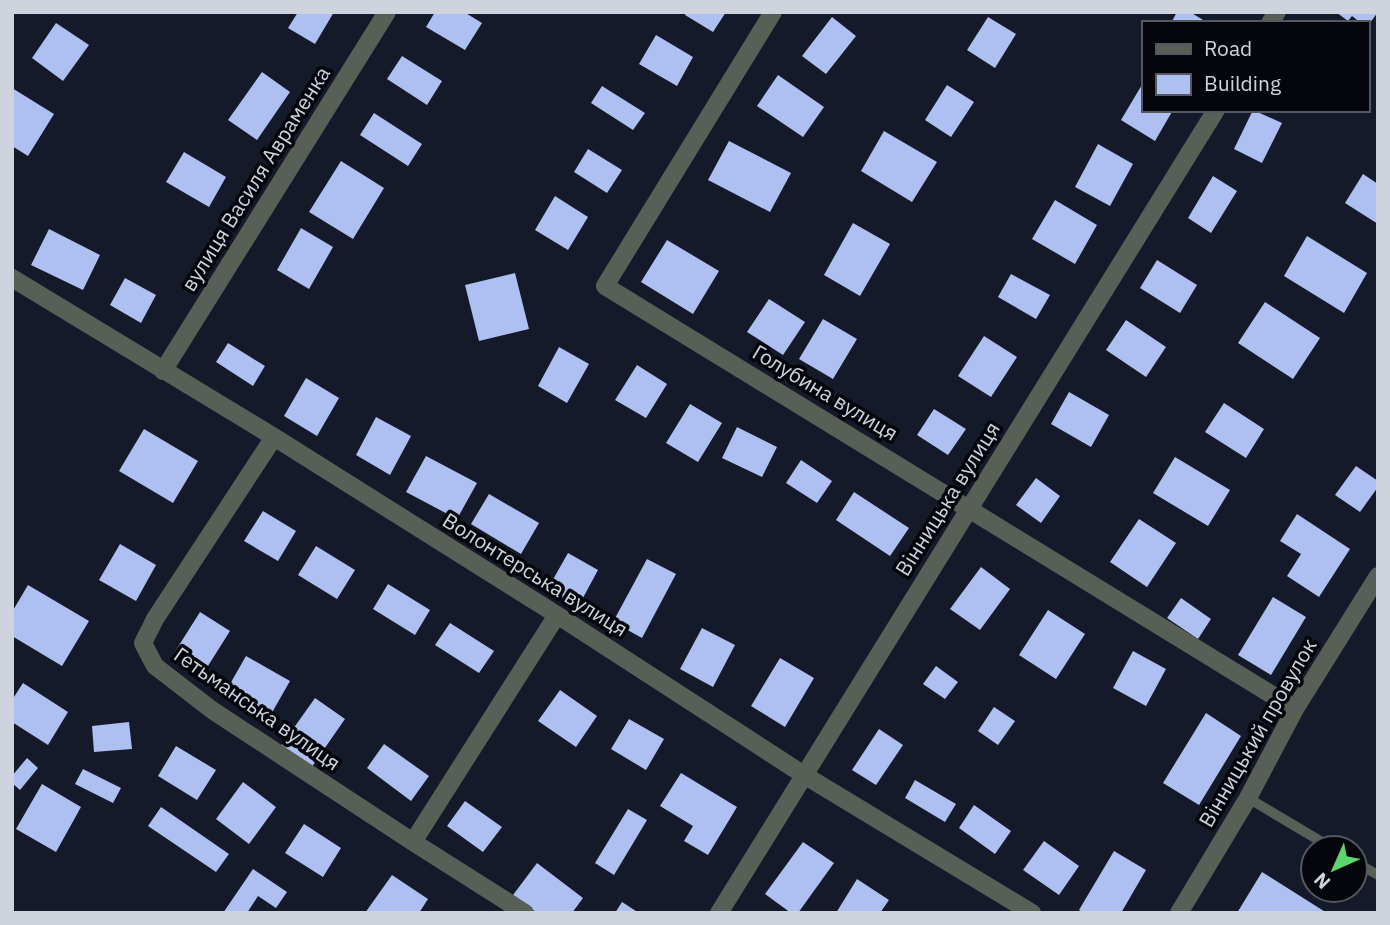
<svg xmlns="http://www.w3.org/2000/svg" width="1390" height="925" viewBox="0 0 1390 925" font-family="'IBM Plex Sans',sans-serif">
<rect width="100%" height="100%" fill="#151a2a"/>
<path fill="#aebff1" d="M298 12H334L315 44 288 28Z
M435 12H464L482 23 465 50 426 27Z
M686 12H726L713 32 685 15Z
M1177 12H1190L1208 23H1171Z
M1336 12H1378L1367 27V23H1361L1352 16 1348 21Z
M832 17 856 36 826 74 802 56Z
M988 17 1016 34 995 68 967 50Z
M56 23 89 45 63 81 32 58Z
M656 35 693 57 677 86 639 64Z
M402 56 442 81 427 105 387 79Z
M262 72 290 92 257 140 228 120Z
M778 75 824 107 803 137 757 106Z
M1143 83V110H1173L1155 141 1121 120Z
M947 85 974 102 951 137 925 120Z
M602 86 645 113 633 130 591 103Z
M12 88 54 114 28 156 12 146Z
M1253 110 1282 123 1262 163 1234 149Z
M374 113 422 144 408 166 360 135Z
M884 131 937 162 912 202 861 171Z
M729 141 791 173 770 212 708 180Z
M1098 144 1133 164 1110 206 1075 187Z
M588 149 622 170 607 193 574 172Z
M184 152 226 177 209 207 166 182Z
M341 161 384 188 353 239 309 212Z
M1363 174 1378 184V224L1345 203Z
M1213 176 1237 191 1211 233 1188 218Z
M555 196 588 217 568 250 535 230Z
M1055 200 1097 225 1075 264 1032 239Z
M853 223 890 244 860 296 824 275Z
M301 228 333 247 309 289 277 270Z
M49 229 100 255 83 290 31 265Z
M1307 236 1367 273 1344 313 1284 276Z
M667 240 719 271 693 314 641 282Z
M1157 260 1197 285 1180 313 1140 288Z
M515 273 529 329 479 341 465 285Z
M1011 274 1050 295 1036 319 998 297Z
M125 278 156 295 141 323 110 305Z
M769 299 805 322 783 355 747 332Z
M1265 302 1320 338 1293 379 1238 343Z
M823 319 857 339 833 379 799 359Z
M1126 320 1166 347 1146 377 1106 350Z
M984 336 1017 357 991 397 958 376Z
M228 343 265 366 253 386 216 362Z
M559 347 589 364 567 403 538 386Z
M637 365 667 384 646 418 615 400Z
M306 378 339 398 317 436 284 416Z
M1069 392 1109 415 1091 447 1051 424Z
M1224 403 1264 429 1246 458 1205 432Z
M690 404 722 423 698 462 666 443Z
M934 409 966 429 948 455 917 435Z
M376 417 411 436 390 475 356 455Z
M737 427 777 447 762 477 722 458Z
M144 429 198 461 173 503 119 471Z
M426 456 477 483 457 519 406 492Z
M1175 457 1230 490 1208 526 1153 493Z
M801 460 832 481 817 503 786 483Z
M1356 466 1378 481V487L1360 512 1335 495Z
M1036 478 1060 496 1041 523 1016 505Z
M854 492 909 528 890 556 836 520Z
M489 494 539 523 521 554 471 524Z
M263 511 296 531 278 561 244 541Z
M1297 514 1350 549 1319 597 1287 576 1301 554 1280 541Z
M1139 519 1176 543 1147 587 1110 562Z
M120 544 156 565 136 601 99 580Z
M316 546 355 570 337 599 298 575Z
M568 553 598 570 578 607 547 590Z
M647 559 676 574 642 638 613 622Z
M981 567 1010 589 980 630 950 609Z
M388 584 430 610 415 635 373 609Z
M28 585 89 621 62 666 12 636V612Z
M1273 597 1306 617 1271 675 1238 655Z
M1181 598 1211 619 1198 639 1167 618Z
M1048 610 1085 634 1056 679 1019 655Z
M200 612 230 631 201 677 171 658Z
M450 623 494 651 479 673 435 645Z
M702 628 735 645 713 687 680 669Z
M1133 651 1166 669 1146 706 1113 688Z
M246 656 290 681 270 716 226 691Z
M780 658 814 678 785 727 751 706Z
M936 666 958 682 945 699 923 684Z
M23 683 68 712 48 745 12 722V700Z
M560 690 597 716 576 747 538 721Z
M315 698 345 719 311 768 281 746Z
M994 707 1015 721 998 745 978 731Z
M1206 713 1241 736 1199 805 1163 783Z
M629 719 664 739 646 770 611 749Z
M129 722 132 749 94 752 92 726Z
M879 729 903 745 876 785 852 770Z
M384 744 429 776 411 801 367 768Z
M176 746 216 770 197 800 158 776Z
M27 758 38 768 20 790 12 783V776Z
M83 769 121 788 113 803 75 784Z
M681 773 737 807 708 855 684 841 693 826 660 806Z
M915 780 956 804 945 822 905 798Z
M243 782 276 807 249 844 216 819Z
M42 784 81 807 56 852 16 829Z
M465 801 502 827 483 852 447 826Z
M974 805 1011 831 995 854 959 828Z
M161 807 229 854 216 872 148 826Z
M628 809 647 820 614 875 595 863Z
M304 824 341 848 323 877 285 853Z
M1044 841 1079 866 1059 895 1023 870Z
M803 842 834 863 798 913H791L765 894Z
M1114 851 1146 870 1121 913H1084L1079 910Z
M537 863 583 898 572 913H537L513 895Z
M253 869 287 892 276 908 258 896 247 913H223Z
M1262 872 1327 913H1237Z
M392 875 428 899 419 913H365Z
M857 879 889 900 880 913H836Z
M622 902 639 913H615Z"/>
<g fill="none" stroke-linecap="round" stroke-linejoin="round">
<path stroke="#575f57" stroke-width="10" d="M1248 798 1332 848
M1355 862 1378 875"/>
<path stroke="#575f57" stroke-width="18" d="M773 12 605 286 1295 709
M1270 23 1277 12
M12 278 274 437 557 615 804 775 1032 913
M163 371 387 12
M274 437 155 619 143 643 155 666 212 710 413 842 525 913
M413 842 557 615
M719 913 1216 110
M1179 913 1248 798 1295 709 1378 576"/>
</g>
<g text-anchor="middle" stroke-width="7" stroke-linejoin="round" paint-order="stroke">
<g font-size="21" fill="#cfd3de" stroke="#04060c">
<text transform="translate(256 179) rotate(-58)" y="7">вулиця Василя Авраменка</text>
<text transform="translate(825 393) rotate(31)" y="7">Голубина вулиця</text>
<text transform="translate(948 499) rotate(-58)" y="7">Вінницька вулиця</text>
<text transform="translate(535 575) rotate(32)" y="7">Волонтерська вулиця</text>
<text transform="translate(257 709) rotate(35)" y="7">Гетьманська вулиця</text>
<text transform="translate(1258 733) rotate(-60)" y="7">Вінницький провулок</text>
</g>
</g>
<rect width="1390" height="925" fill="none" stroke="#cfd3de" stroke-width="28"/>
<rect x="1142" y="21" width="228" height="91" fill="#04060c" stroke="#555860" stroke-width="2"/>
<rect x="1156" y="44" width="35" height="10" fill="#575f57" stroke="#555860" stroke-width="2"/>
<text x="1204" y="56" font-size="21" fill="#cfd3de">Road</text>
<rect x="1156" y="74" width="35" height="21" fill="#aebff1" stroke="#555860" stroke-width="2"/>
<text x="1204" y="91" font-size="21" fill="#cfd3de">Building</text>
<g transform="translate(1334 869) rotate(225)"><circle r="33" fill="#04060c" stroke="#555860" stroke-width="2"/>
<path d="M0-5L12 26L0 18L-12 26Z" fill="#5ed56c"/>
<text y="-10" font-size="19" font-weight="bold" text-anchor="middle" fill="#cfd3de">N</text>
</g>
</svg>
